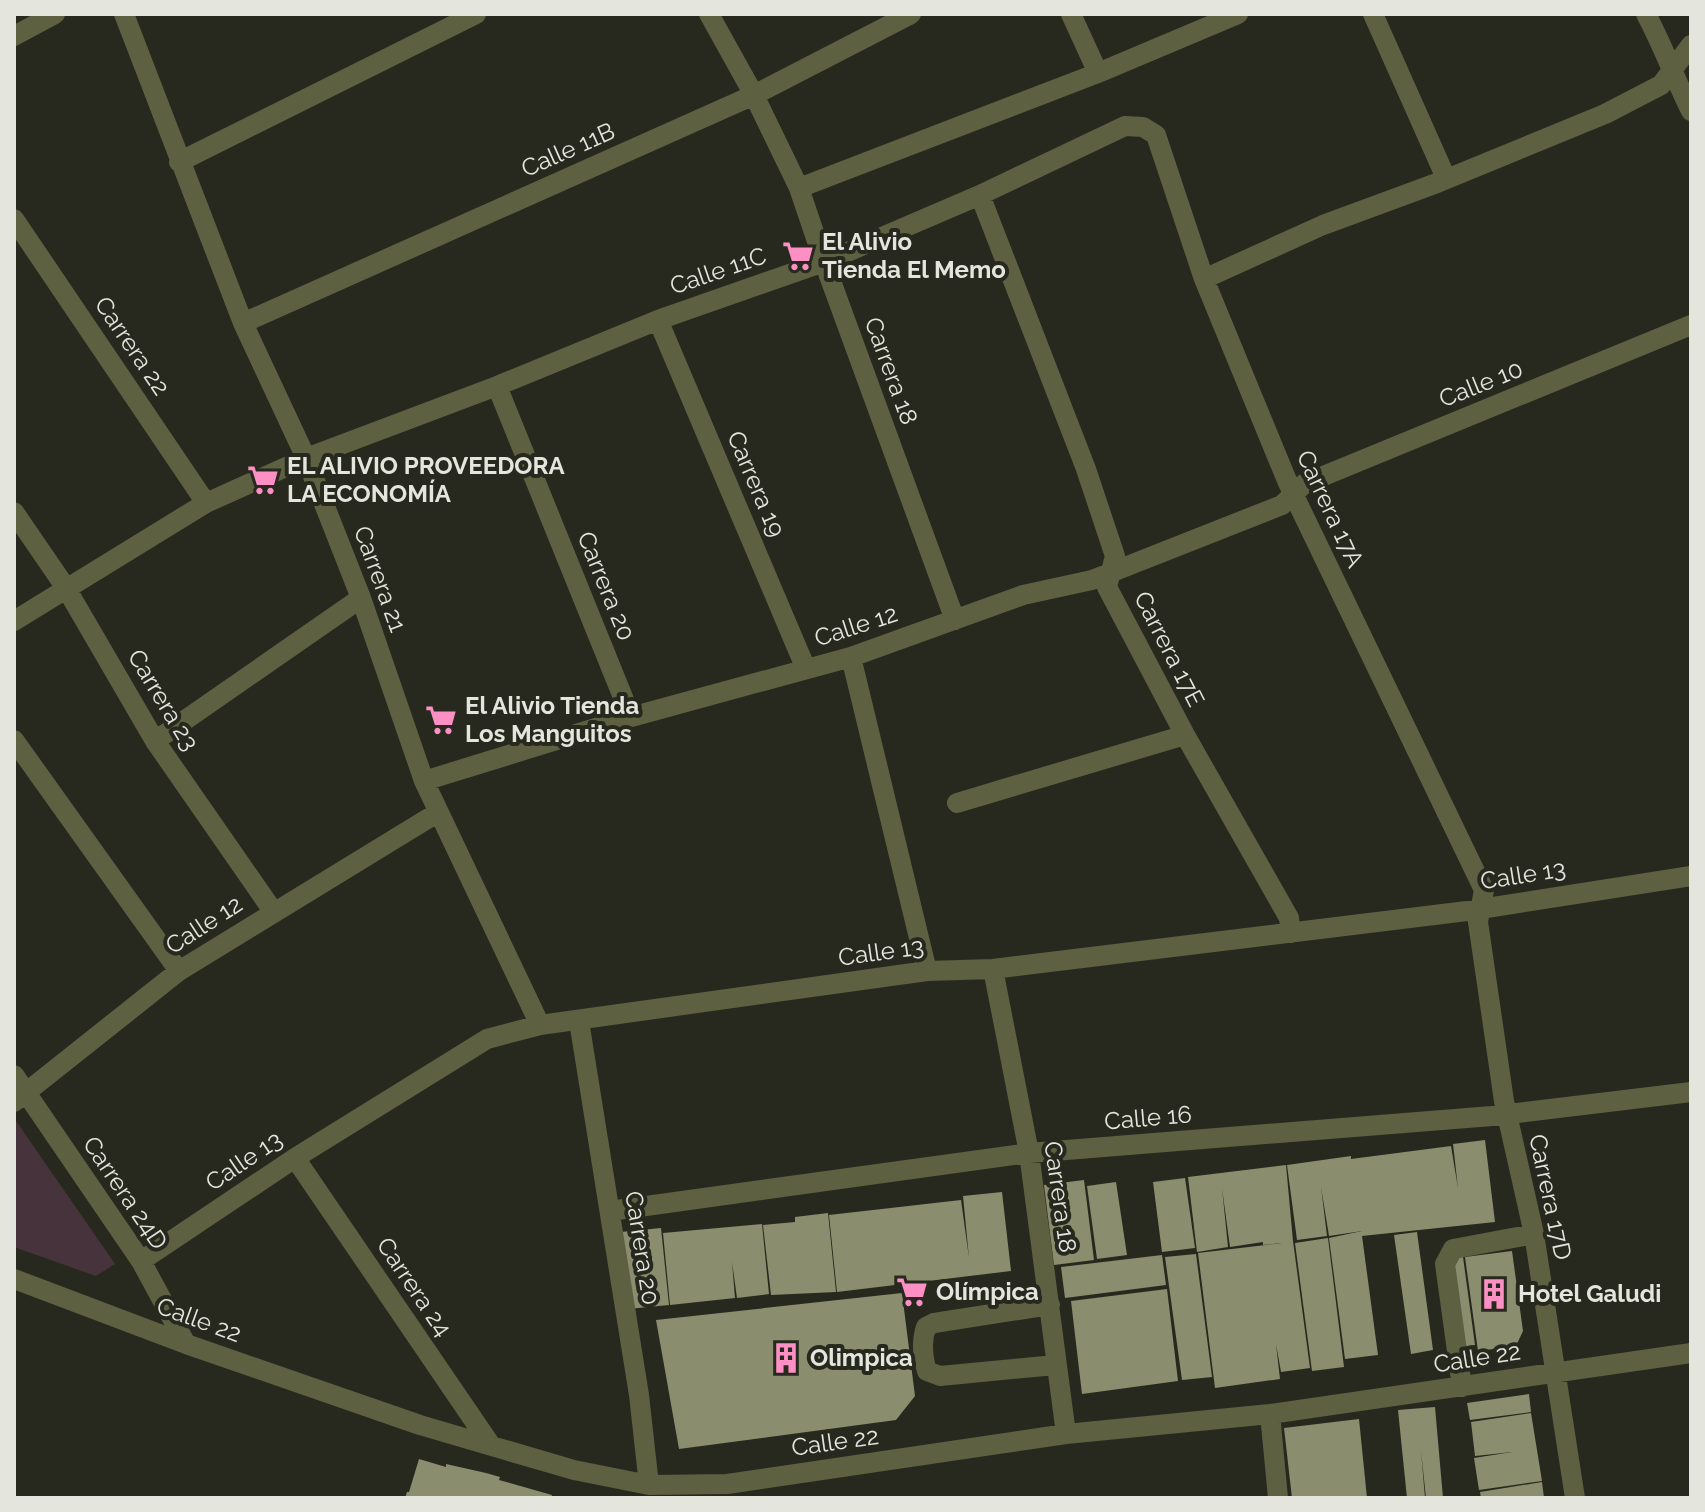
<svg xmlns="http://www.w3.org/2000/svg" width="1705" height="1512" viewBox="0 0 1705 1512" font-family="Raleway,sans-serif">
<rect width="100%" height="100%" fill="#28291e"/>
<path fill="#46333b" d="M14 1118 115 1264 96 1276 14 1247Z"/>
<path fill="#8a8e6e" d="M1485 1140 1495 1222 1362 1236 1378 1355 1345 1359 1329 1238 1362 1231 1329 1236 1321 1187 1327 1236 1297 1240 1287 1165 1351 1156V1159L1451 1146 1458 1188 1453 1144Z
M1286 1165 1293 1241 1310 1368 1281 1372 1276 1344 1280 1379 1215 1388 1198 1253 1282 1243 1263 1245V1242L1230 1247 1222 1188 1228 1247 1197 1252 1188 1177Z
M1185 1178 1195 1248 1162 1252 1153 1182Z
M1084 1180 1094 1260 1054 1265 1044 1185Z
M1116 1182 1127 1255 1097 1259 1087 1186Z
M1002 1192 1011 1271 837 1292 829 1215 961 1200 969 1258 963 1196Z
M828 1213 836 1292 771 1295 763 1225 795 1222V1217Z
M762 1224 769 1294 737 1298 732 1262 735 1298 670 1305 663 1233Z
M661 1228 669 1305 628 1309 621 1232Z
M1417 1232 1433 1350 1411 1354 1394 1235Z
M1328 1238 1344 1367 1312 1371 1295 1243Z
M1512 1251 1523 1331 1516 1346 1478 1351 1465 1257Z
M1196 1254 1212 1377 1182 1380 1165 1257Z
M1162 1255 1166 1285 1065 1298 1061 1267Z
M1463 1257 1475 1345 1459 1347 1451 1259Z
M1167 1289 1178 1381 1082 1394 1071 1301Z
M902 1293 915 1396 896 1420 679 1449 656 1320Z
M1529 1394 1531 1412 1470 1420 1467 1403Z
M1435 1407 1443 1498H1426L1421 1451 1425 1498H1407L1398 1410Z
M1531 1413 1542 1481 1479 1490 1474 1458 1512 1452 1475 1456 1471 1422Z
M1359 1419 1367 1498H1292L1284 1428Z
M419 1459 446 1467V1464L486 1473 500 1477 499 1480 552 1495 551 1498H405L407 1492H409Z
M1542 1482 1544 1498H1481L1480 1492Z"/>
<g fill="none" stroke-linecap="round" stroke-linejoin="round">
<path stroke="#5d6041" stroke-width="20" d="M124 14 243 323 306 458 361 598 424 781 540 1025
M709 14 754 95 799 188 824 262 955 620
M1071 14 1098 73
M1373 14 1446 178
M1646 14C1663 46 1675 79 1691 111
M14 36 55 14
M179 162 476 14
M799 188 1098 73 1238 14
M980 195 1086 469 1115 556 1107 587 1185 735 1289 918 1291 933
M14 219 206 503
M1204 279 1323 225 1437 183 1605 114 1661 85 1691 45
M658 320 806 669
M243 323 754 95 911 14
M497 386 631 717
M14 512 66 588 155 741 273 911
M14 621 206 503 306 458 497 386 658 320 824 262 980 195 1125 126 1143 127 1156 135 1204 279 1288 483 1484 890 1478 922 1504 1101 1534 1234 1575 1498
M851 657 927 971
M14 740 179 971
M155 741 361 598
M424 781 631 717 851 657 1023 595 1092 580 1282 505 1304 484 1691 325
M957 803 1185 735
M993 969 1029 1153 1066 1434
M579 1021 639 1395 649 1485
M14 1075 141 1261 186 1344
M14 1102 179 971 437 813
M295 1158 490 1444
M610 1211 1029 1153 1492 1116 1691 1092
M141 1261 295 1158 487 1039 540 1025 927 971 993 969 1467 911 1691 876
M14 1279 186 1344 420 1425 574 1470 649 1485 727 1484 1066 1434 1270 1414 1691 1353
M1050 1305 934 1323 926 1327C921 1342 922 1355 927 1371L940 1376 1055 1365
M1462 1387 1445 1264 1453 1249 1534 1234
M1270 1414 1278 1498"/>
</g>
<defs>
<symbol id="supermarket-bare" viewBox="-9 -9 18 18"><path d="M-6-5.5h2.5l.6 2H6L4.5 2H-2.5L-4.4-4H-6ZM-1.5 3.2a1.3 1.3 0 1 0 .1 0ZM3 3.2a1.3 1.3 0 1 0 .1 0Z" fill="#fc8fc3" stroke="#28291e" stroke-width="2.5" paint-order="stroke"/></symbol>
<symbol id="building-bare" viewBox="-9 -9 18 18"><path d="M-4-6H4V6H1V3H-1V6H-4ZM-2.5-4.3h1.7v1.8h-1.7ZM.8-4.3h1.7v1.8H.8ZM-2.5-1h1.7V.8h-1.7ZM.8-1h1.7V.8H.8Z" fill="#fc8fc3" stroke="#28291e" stroke-width="2.5" paint-order="stroke"/></symbol>
</defs>
<g fill-rule="evenodd">
<use href="#supermarket-bare" x="776" y="234" width="44" height="44"/>
<use href="#supermarket-bare" x="241" y="458" width="44" height="44"/>
<use href="#supermarket-bare" x="419" y="698" width="44" height="44"/>
<use href="#supermarket-bare" x="890" y="1270" width="44" height="44"/>
<use href="#building-bare" x="1472" y="1272" width="44" height="44"/>
<use href="#building-bare" x="764" y="1336" width="44" height="44"/>
</g>
<g text-anchor="middle" stroke-width="8" stroke-linejoin="round" paint-order="stroke">
<g font-size="24" fill="#e4e6de" stroke="#28291e">
<text transform="translate(568 150) rotate(-24)" y="8">Calle 11B</text>
<text transform="translate(718 271) rotate(-19)" y="8">Calle 11C</text>
<text transform="translate(132 346) rotate(56)" y="8">Carrera 22</text>
<text transform="translate(891 371) rotate(70)" y="8">Carrera 18</text>
<text transform="translate(1481 384) rotate(-22)" y="8">Calle 10</text>
<text transform="translate(756 484) rotate(67)" y="8">Carrera 19</text>
<text transform="translate(1330 509) rotate(65)" y="8">Carrera 17A</text>
<text transform="translate(380 579) rotate(70)" y="8">Carrera 21</text>
<text transform="translate(606 586) rotate(68)" y="8">Carrera 20</text>
<text transform="translate(856 626) rotate(-18)" y="8">Calle 12</text>
<text transform="translate(1169 649) rotate(63)" y="8">Carrera 17E</text>
<text transform="translate(163 700) rotate(59)" y="8">Carrera 23</text>
<text transform="translate(1523 875) rotate(-9)" y="8">Calle 13</text>
<text transform="translate(204 925) rotate(-33)" y="8">Calle 12</text>
<text transform="translate(881 952) rotate(-8)" y="8">Calle 13</text>
<text transform="translate(1148 1118) rotate(-5)" y="8">Calle 16</text>
<text transform="translate(244 1161) rotate(-34)" y="8">Calle 13</text>
<text transform="translate(125 1193) rotate(56)" y="8">Carrera 24D</text>
<text transform="translate(1060 1197) rotate(82)" y="8">Carrera 18</text>
<text transform="translate(1550 1197) rotate(78)" y="8">Carrera 17D</text>
<text transform="translate(642 1248) rotate(81)" y="8">Carrera 20</text>
<text transform="translate(414 1287) rotate(56)" y="8">Carrera 24</text>
<text transform="translate(199 1320) rotate(20)" y="8">Calle 22</text>
<text transform="translate(1477 1358) rotate(-9)" y="8">Calle 22</text>
<text transform="translate(835 1442) rotate(-8)" y="8">Calle 22</text>
</g>
<g font-size="24" font-weight="bold" fill="#e4e6de" stroke="#28291e" text-anchor="start">
<text x="822" y="250">El Alivio<tspan x="822" dy="28">Tienda El Memo</tspan></text>
<text x="287" y="474">EL ALIVIO PROVEEDORA<tspan x="287" dy="28">LA ECONOMÍA</tspan></text>
<text x="465" y="714">El Alivio Tienda<tspan x="465" dy="28">Los Manguitos</tspan></text>
<text x="936" y="1300">Olímpica</text>
<text x="1518" y="1302">Hotel Galudi</text>
<text x="810" y="1366">Olimpica</text>
</g>
</g>
<rect width="1705" height="1512" fill="none" stroke="#e4e6de" stroke-width="32"/>
</svg>
